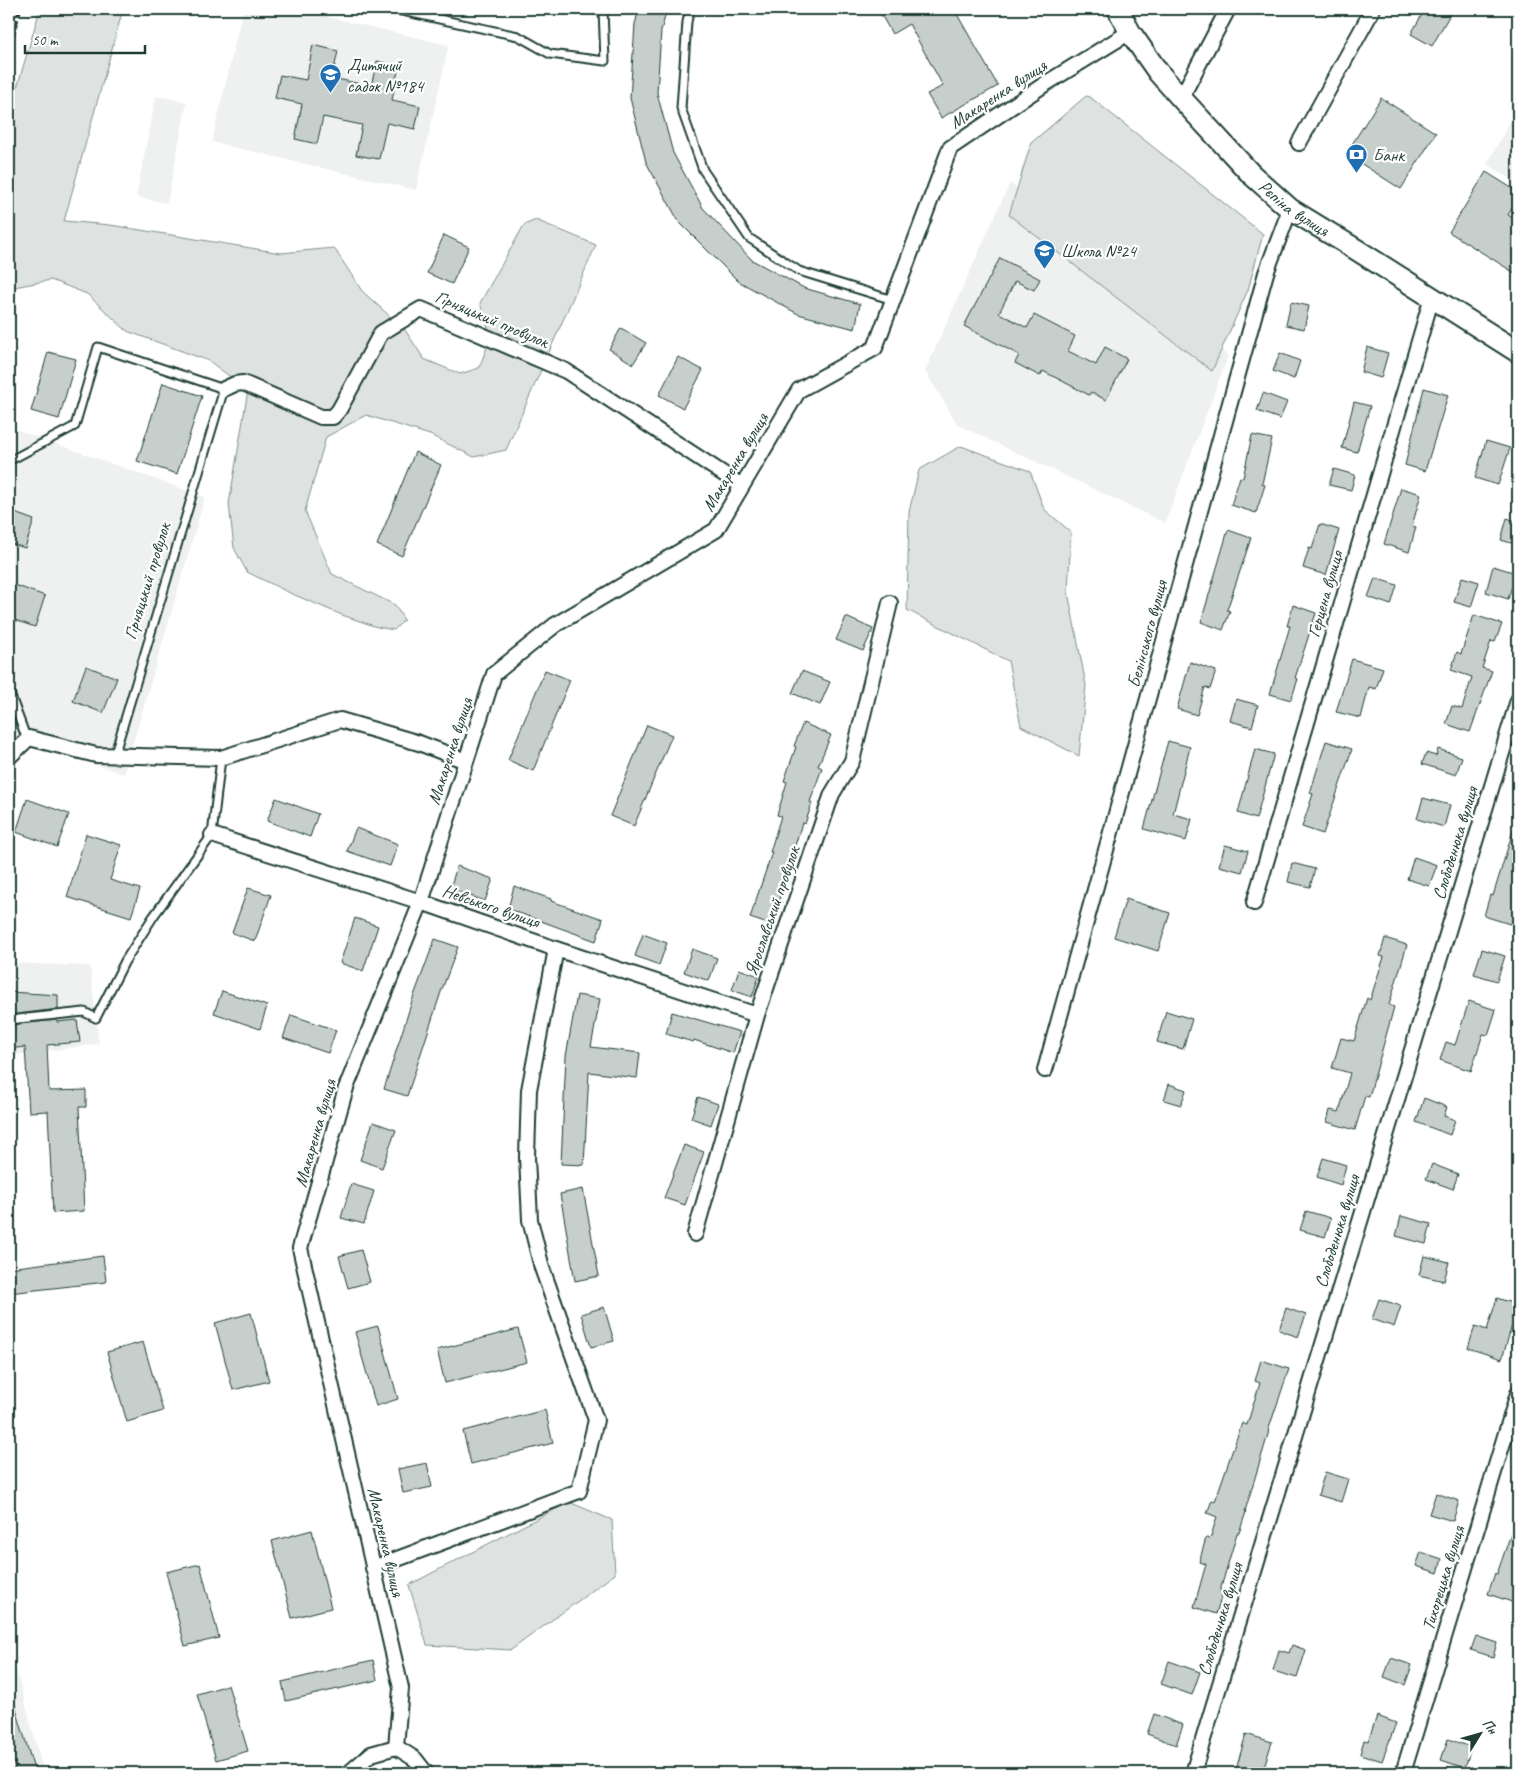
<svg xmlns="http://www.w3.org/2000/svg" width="1527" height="1782" viewBox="0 0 1527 1782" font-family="Caveat,sans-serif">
<rect width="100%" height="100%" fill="#fff"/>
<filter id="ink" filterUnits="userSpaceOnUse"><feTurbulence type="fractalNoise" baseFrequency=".02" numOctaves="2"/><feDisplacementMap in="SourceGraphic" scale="10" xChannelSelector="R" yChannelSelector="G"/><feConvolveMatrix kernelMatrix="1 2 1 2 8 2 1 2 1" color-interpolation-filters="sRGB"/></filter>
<g filter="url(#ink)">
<path fill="#eef1f0" d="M243 9H294L449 45 416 190 212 142Z
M156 96 187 102 167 203 136 197Z
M1518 107V183L1487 164Z
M1010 183 1228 356 1165 523 958 425 925 371Z
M9 427 205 497 124 774 9 735Z
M9 963 90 966 99 1044 9 1056Z
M9 1643 44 1773H9Z"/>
<path fill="#dee3e2" stroke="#7e908b" d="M40 9H123L64 221 110 225 281 253 334 248 362 291 405 330 424 359 460 374 479 368 491 337 480 303 524 225 536 220 596 245 506 450 474 457 430 435 366 415 326 437 305 511 332 574 395 605 404 620 394 630 377 627 342 615 290 593 247 572 234 548 229 504 248 390 209 361 127 331 87 294 51 280 9 288V115Z
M1086 96 1090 97 1263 234 1248 290 1212 371 1009 215 1031 143Z
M961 446 1030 471 1044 509 1071 532 1068 592 1086 685 1079 756 1021 726 1008 661 907 610 909 512 919 470Z
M569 1502 612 1520 615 1574 511 1650 427 1645 409 1585Z"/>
<path fill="#c7cfcc" stroke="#1f3d34" d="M639 9H667L661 31 657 93 673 153 703 208 752 260 804 288 860 304 855 329 798 314 738 281 679 222 646 162 630 98 635 24Z
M878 9H954L998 86 941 118 927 94 943 86 909 24 892 34Z
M1425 9H1453L1432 46 1411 34Z
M313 45 338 51 332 78 371 86 377 61 399 66 392 100 420 106 415 129 387 123 379 159 356 155 362 125 323 117 317 144 295 139 302 104 275 98 280 75 306 80Z
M1381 98 1436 133 1401 189 1346 154Z
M1486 172 1518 192V197L1508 215 1518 221V275L1449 232Z
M444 235 469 247 452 284 427 273Z
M1000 258 1040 279 1034 290 1015 281 999 313 1027 328 1034 315 1075 336 1068 351 1096 365 1105 347 1127 359 1106 400 1091 392 1089 395 1043 371 1040 376 1015 363 1019 355 964 326Z
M1291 302 1309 306 1304 329 1286 325Z
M621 328 646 343 633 364 609 349Z
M1367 347 1388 353 1381 378 1361 372Z
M48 352 76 359 59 419 31 411Z
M1280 353 1300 361 1294 379 1273 371Z
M678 357 703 370 683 408 659 395Z
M163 383 202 396 177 474 137 461Z
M1424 388 1448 395 1425 471 1405 465Z
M1263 393 1287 402 1280 419 1257 411Z
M1354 402 1370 406 1357 452 1342 448Z
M1252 435 1272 439 1262 484 1265 485 1256 513 1231 505 1240 477 1243 478Z
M1486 441 1510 448 1498 485 1475 478Z
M415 452 441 465 402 556 377 545Z
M1334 469 1355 475 1351 490 1329 485Z
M1401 488 1421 494 1412 526 1416 527 1409 552 1384 544Z
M9 511 34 520 25 548 9 543Z
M1507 518 1518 522V545L1501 540Z
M1320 524 1339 530 1326 575 1303 568 1309 548 1312 549Z
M1228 530 1251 538 1227 610 1230 611 1223 630 1201 622Z
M1493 566 1516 573 1508 599 1486 592Z
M1462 577 1479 582 1471 607 1454 602Z
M1375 578 1397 585 1391 605 1368 597Z
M9 583 45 596 35 627 9 618Z
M1293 605 1316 613 1295 678 1298 679 1291 700 1270 694 1290 626H1287Z
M1474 615 1502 624 1495 642 1491 641 1482 668 1492 671 1470 732 1446 724 1452 706 1462 709 1472 677 1451 670 1457 652 1461 654Z
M846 617 873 629 863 651 836 640Z
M1352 659 1383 668 1376 689 1369 687 1361 718 1336 712Z
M1190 662 1216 671 1210 689 1205 687 1197 715 1177 709Z
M86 666 117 678 103 713 73 701Z
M545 670 570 680 533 771 508 760Z
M802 671 830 682 820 705 792 693Z
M1236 699 1258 705 1252 727 1230 721Z
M803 723 831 735 818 766 822 768 810 802 812 803 805 824 802 823 787 871H788L771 925 750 918 772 852H770L781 816 777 815 787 782 784 781 796 747 794 746Z
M647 725 672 735 634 826 610 816Z
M1168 741 1190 747 1173 814 1192 819 1186 841 1144 829Z
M1326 741 1352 749 1323 834 1302 827 1313 794 1310 793Z
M1255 749 1274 754 1256 819 1238 813Z
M1438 749 1462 757 1456 775 1422 764 1426 753 1436 756Z
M276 798 318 814 310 837 267 821Z
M1423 798 1450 805 1444 827 1417 819Z
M27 799 69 814 57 847 16 832Z
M1515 824 1518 825V908L1513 925 1484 916 1490 895 1493 896Z
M356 828 398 844 390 866 347 851Z
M86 834 121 845 110 880 140 889 131 917 67 897Z
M1225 845 1248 851 1242 872 1219 866Z
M1414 857 1437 865 1429 886 1407 879Z
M1292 863 1315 869 1310 887 1288 882Z
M457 866 493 879 485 901 450 889Z
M514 886 551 899V901L603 919 596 941 508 909Z
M248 888 271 895 255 941 232 933Z
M1126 899 1170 913 1158 951 1114 937Z
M355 918 378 926 363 971 340 963Z
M643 934 667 943 659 965 635 956Z
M1385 938 1407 945 1389 1005 1394 1007 1369 1097 1365 1096 1355 1130 1327 1122 1330 1110 1339 1112 1350 1073 1332 1068 1341 1038 1354 1041 1367 998 1370 1000 1384 957 1380 956Z
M435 939 458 947 441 992 407 1096 384 1089 412 1001Z
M692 949 717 958 709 981 684 972Z
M1482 949 1505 956 1497 981 1474 974Z
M739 969 759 976 752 997 732 990Z
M222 991 267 1006 260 1029 214 1013Z
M9 992 58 995V1009L9 1015Z
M577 995 600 999 591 1047 640 1053 637 1078 589 1072 584 1165 561 1164 566 1056Z
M1469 1001 1496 1010 1488 1035 1483 1034 1471 1071 1440 1060 1446 1042 1455 1045Z
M1166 1011 1192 1019 1183 1049 1157 1042Z
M672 1012 740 1032 733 1053 694 1040 693 1042 666 1034Z
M291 1015 336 1030 328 1053 283 1038Z
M57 1020V1022L77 1020 80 1042 47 1045 49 1091 86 1090V1107H79L84 1211 53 1213 48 1111 29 1112 25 1047 9 1049V1025Z
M1169 1084 1186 1090 1181 1105 1164 1100Z
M698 1097 718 1104 711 1125 691 1118Z
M1424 1098 1447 1107 1444 1116 1455 1120 1450 1135 1416 1122Z
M373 1122 396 1130 382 1168 360 1160Z
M684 1145 704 1152 685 1205 664 1198Z
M1323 1158 1346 1165 1341 1185 1317 1177Z
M1432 1164 1458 1174 1453 1189 1426 1179Z
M351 1184 374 1191 364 1224 341 1218Z
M583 1189 599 1276 575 1281 560 1194Z
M1306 1211 1331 1218 1325 1237 1300 1230Z
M1401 1216 1431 1224 1426 1244 1396 1236Z
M361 1250 370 1282 348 1288 339 1256Z
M103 1256 106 1282 9 1293V1268Z
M1424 1256 1449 1262 1444 1281 1419 1275Z
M1497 1298 1518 1305 1502 1359 1468 1348 1475 1326 1487 1330Z
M1379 1299 1401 1306 1394 1327 1372 1319Z
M604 1307 614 1341 591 1347 581 1314Z
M1286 1308 1306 1315 1298 1337 1279 1330Z
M251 1313 269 1381 233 1390 215 1323Z
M378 1326 398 1399 376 1406 355 1332Z
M518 1329 527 1362 445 1383 437 1350Z
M143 1342 163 1411 127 1422 107 1352Z
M1261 1360 1289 1369 1268 1431H1269L1245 1511 1246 1512 1239 1533H1237L1220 1591H1223L1216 1614 1194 1607 1206 1564 1199 1562 1206 1538 1210 1539 1217 1517 1207 1513 1212 1500 1215 1501 1242 1423 1247 1425 1260 1383 1255 1381Z
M545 1410 553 1443 471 1464 463 1431Z
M427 1463 432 1487 403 1493 398 1469Z
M1325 1472 1348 1479 1341 1502 1318 1495Z
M1436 1493 1459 1501 1453 1521 1429 1514Z
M1516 1519H1518V1582L1512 1602 1488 1594 1495 1573 1497 1574Z
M312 1530 331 1608 292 1618 272 1541Z
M1421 1552 1442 1559 1438 1573 1416 1566Z
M200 1564 219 1638 185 1646 166 1572Z
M1476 1636 1497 1643 1493 1657 1471 1650Z
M1292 1645 1306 1650 1297 1678 1273 1671 1279 1650 1289 1653Z
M1391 1658 1412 1665 1405 1685 1384 1677Z
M373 1660 377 1680 286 1701 282 1682Z
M1169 1661 1200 1672 1192 1695 1161 1684Z
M228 1685 248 1751 216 1760 197 1694Z
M9 1695H12L35 1773H16L9 1747Z
M1154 1714 1183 1725 1176 1745 1147 1734Z
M1377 1716 1396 1723 1382 1761 1360 1754 1364 1740 1368 1741Z
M1246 1734 1272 1742 1262 1773H1235Z
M1448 1739 1471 1747 1465 1768 1441 1760Z"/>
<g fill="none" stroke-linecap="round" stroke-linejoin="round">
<defs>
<path id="lane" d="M393 9 518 36 550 54 605 61 603 9
M690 9 687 22 681 108 703 170 749 238 799 271 893 300
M9 461 75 426 98 347 224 389 114 756
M9 691 27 740
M9 1020 84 1012 96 1018 125 961 153 917 212 835 221 758
M9 1772V1773"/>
<path id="street" d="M1181 98 1228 9
M1299 143 1373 9
M224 389 235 384 243 383 321 417H333L339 410 381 333 421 309 566 371 742 486
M9 757 29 738 96 755 221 758 340 720 419 743 466 761
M212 835 421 902 556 949 757 1015
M1254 903 1432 297
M1045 1070 1266 273 1290 209
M695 1234 757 1015 832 794 852 761 890 603
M373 1568 579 1491 596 1420 542 1268 530 1220 527 1157 529 1090 556 949
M396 1747 401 1688 300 1248 346 1088 421 902 494 674 555 625 716 530 799 390 875 348 950 148 1045 84 1130 32
M349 1773 371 1754 396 1747 415 1759 426 1773
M1193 1773 1518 700
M1403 1773 1518 1393"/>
<g id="secondary">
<path id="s1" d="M1118 9 1130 32 1158 72 1181 98 1251 174 1290 209 1357 250 1518 352"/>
</g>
</defs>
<use href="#lane" stroke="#1f3d34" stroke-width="11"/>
<use href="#street" stroke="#1f3d34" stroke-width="18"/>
<use href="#secondary" stroke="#1f3d34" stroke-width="24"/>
<use href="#lane" stroke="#fff" stroke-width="7"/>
<use href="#street" stroke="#fff" stroke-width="14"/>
<use href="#secondary" stroke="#fff" stroke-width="20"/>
<path stroke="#1f3d34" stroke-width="4" stroke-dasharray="8 4" stroke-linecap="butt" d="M9 50 20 9"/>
</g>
</g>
<defs>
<symbol id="school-pin" viewBox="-11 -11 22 30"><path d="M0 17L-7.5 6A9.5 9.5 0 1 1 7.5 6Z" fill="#1f6fb2" stroke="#fff"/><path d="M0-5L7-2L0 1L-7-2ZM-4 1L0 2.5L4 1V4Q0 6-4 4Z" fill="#fff"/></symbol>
<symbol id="bank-pin" viewBox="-11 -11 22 30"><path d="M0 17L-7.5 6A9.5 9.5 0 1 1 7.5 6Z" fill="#1f6fb2" stroke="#fff"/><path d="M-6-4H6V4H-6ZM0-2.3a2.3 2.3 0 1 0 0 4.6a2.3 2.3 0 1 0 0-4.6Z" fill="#fff"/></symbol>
</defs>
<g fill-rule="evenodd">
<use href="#school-pin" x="318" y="62" width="25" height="34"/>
<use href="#bank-pin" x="1344" y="142" width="25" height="34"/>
<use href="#school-pin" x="1032" y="238" width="25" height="34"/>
</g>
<g text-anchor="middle" stroke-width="4.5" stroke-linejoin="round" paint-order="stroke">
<g font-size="18" fill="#1f3d34" stroke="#fff" text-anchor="start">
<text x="347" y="71">Дитячий<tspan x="347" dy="21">садок №184</tspan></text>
<text x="1373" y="161">Банк</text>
<text x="1061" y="257">Школа №24</text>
</g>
<g font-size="18" fill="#1f3d34" stroke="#fff">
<text transform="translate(998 94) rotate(-33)" y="6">Макаренка вулиця</text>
<text dy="6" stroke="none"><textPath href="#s1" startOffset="268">Рєпіна вулиця</textPath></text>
<text transform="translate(492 319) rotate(23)" y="6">Гірняцький провулок</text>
<text transform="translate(735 462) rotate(-59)" y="6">Макаренка вулиця</text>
<text transform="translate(147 581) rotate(-73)" y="6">Гірняцький провулок</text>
<text transform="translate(1325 594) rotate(-74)" y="6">Герцена вулиця</text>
<text transform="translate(1147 634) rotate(-75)" y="6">Белінського вулиця</text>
<text transform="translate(450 751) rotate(-72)" y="6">Макаренка вулиця</text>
<text transform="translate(1455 843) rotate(-73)" y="6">Слободенюка вулиця</text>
<text transform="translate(491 906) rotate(19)" y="6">Невського вулиця</text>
<text transform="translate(772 911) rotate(-71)" y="6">Ярославський провулок</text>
<text transform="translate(315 1133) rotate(-74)" y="6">Макаренка вулиця</text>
<text transform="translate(1337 1231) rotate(-73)" y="6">Слободенюка вулиця</text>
<text transform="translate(386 1542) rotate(77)" y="6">Макаренка вулиця</text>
<text transform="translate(1443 1578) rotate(-73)" y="6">Тихорецька вулиця</text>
<text transform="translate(1220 1619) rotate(-73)" y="6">Слободенюка вулиця</text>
</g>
</g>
<rect width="1527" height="1782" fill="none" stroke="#fff" stroke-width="30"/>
<rect x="15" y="15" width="1497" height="1752" fill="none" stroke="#1f3d34" stroke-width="2" filter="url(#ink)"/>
<g transform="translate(1480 1734) rotate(53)" stroke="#ffffff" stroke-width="4" paint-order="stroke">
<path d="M0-4L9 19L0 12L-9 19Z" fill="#1f3d34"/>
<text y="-8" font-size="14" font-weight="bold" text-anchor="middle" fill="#1f3d34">Пн</text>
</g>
<path d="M25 45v8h120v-8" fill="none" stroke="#1f3d34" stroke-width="2.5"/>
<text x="32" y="45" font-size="15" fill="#1f3d34" stroke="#ffffff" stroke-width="4" paint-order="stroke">50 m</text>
</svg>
